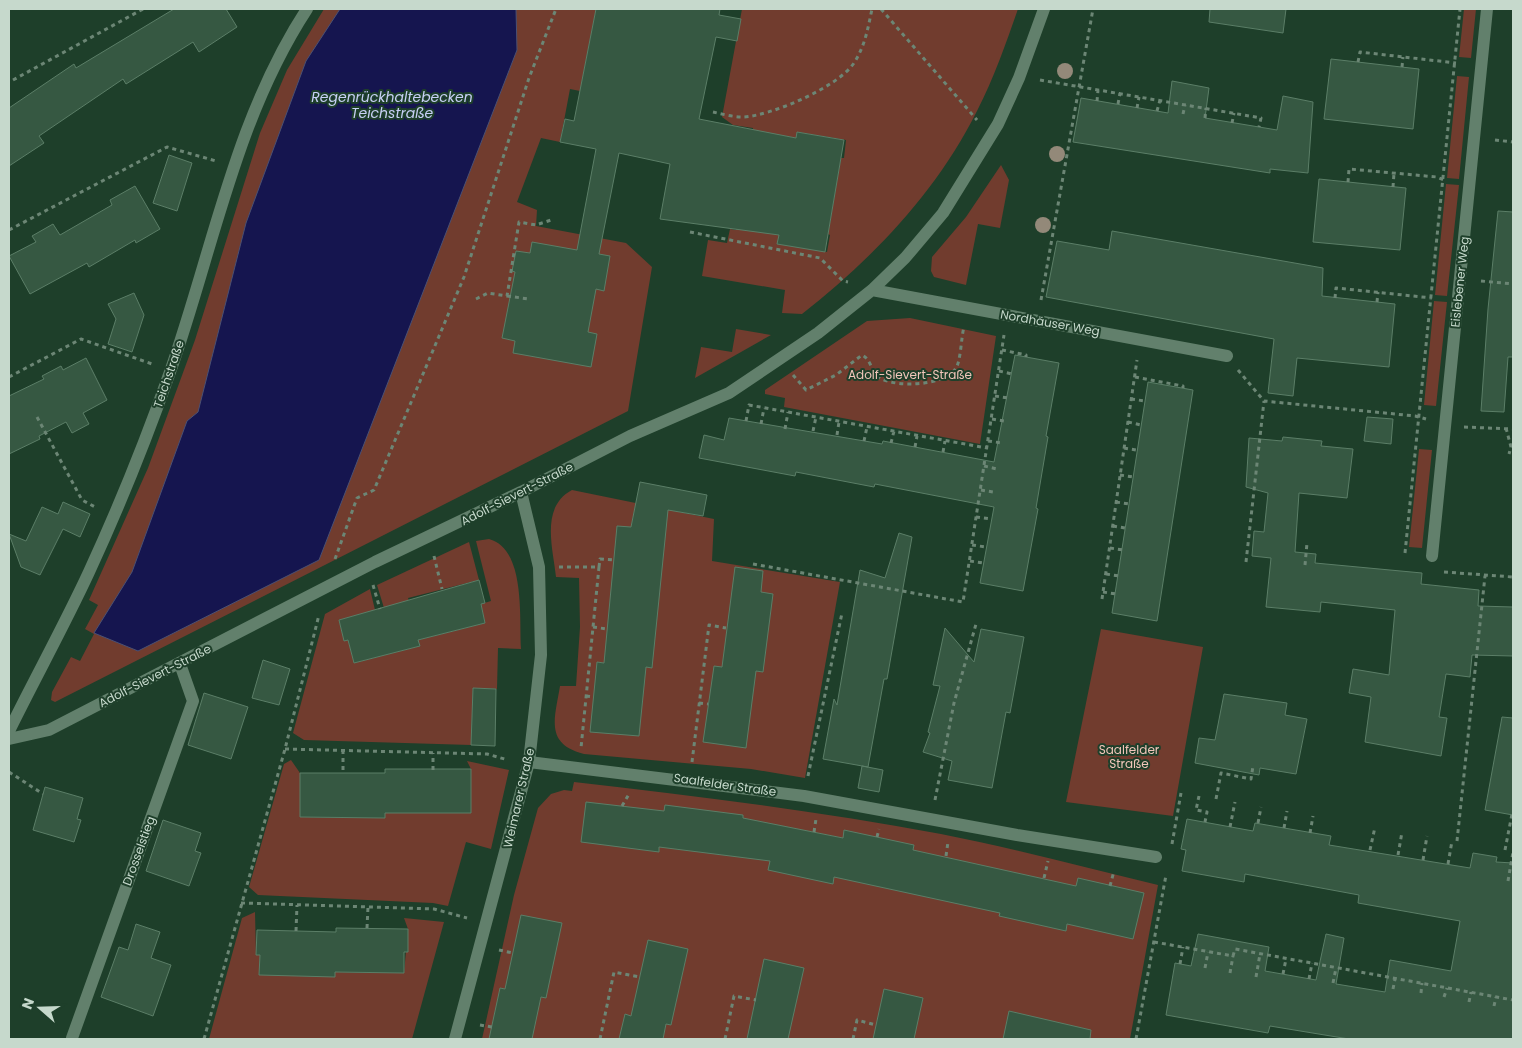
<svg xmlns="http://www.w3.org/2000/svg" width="1522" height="1048" viewBox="0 0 1522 1048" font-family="Poppins,sans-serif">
<rect width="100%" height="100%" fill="#1e3f2a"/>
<path fill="#713c2e" d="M324 9H596L580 91 570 89 560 142 541 138 517 202 537 210 536 226 626 243 652 267 628 411 55 702 51 700 52 692 71 657 80 661 94 634 85 629 98 605 89 600 148 468 195 340 260 133 287 70Z
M742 9H1018C1006 43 994 78 977 111 936 193 873 258 802 314L782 313 785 290 702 276 708 240 727 243 730 229 736 230V227L779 235 778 244 827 252 830 235 828 234 841 158H844L846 140 797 132 796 138 753 131V128L733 125 722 117Z
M1464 9H1476L1471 58 1459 57Z
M1457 76 1469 77 1459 179 1447 178Z
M1001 165 1009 180 1000 228 978 224 966 285 934 277 931 271 932 257 966 217Z
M1446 184 1459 185 1447 296 1435 295Z
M1434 301 1447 302 1436 406 1424 405Z
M910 318 996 336 980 444 784 407 785 398 765 394V390L867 321Z
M736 329 771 335 695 378 701 347 732 352Z
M1419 449 1432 450 1422 548 1409 547Z
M572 490 714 519 712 561 840 582 805 778 751 769 584 754C544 744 555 718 560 686H576L580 627 579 578 556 577C553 548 540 507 572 490Z
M489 539C526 549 519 618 521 649L498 648 497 689 473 688 471 745 304 740 293 733 325 614 370 589 375 610 339 620 344 641 348 640 354 663 420 646 418 640 485 623 481 604 491 601 476 541Z
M469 542 479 580 408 598 409 601 384 608 377 585Z
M1101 629 1203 647 1173 816 1066 802Z
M291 760 300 773V817L384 818 385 813H471V769L467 761 509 770 491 849 466 842 448 906 433 903 258 895 249 887 284 764Z
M574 782C697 796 819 811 941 834 1013 848 1085 868 1158 885L1130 1039H482L514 895 538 808 551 794 564 790 572 791Z
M255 912 256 955H260L259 975 335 972 404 973 408 929 404 918 444 922 412 1039H209L242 918Z"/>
<path fill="#15154f" stroke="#4a5074" d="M340 9H516L517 50 319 560 138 651 94 633 132 572 187 421 198 412 246 223 306 61Z"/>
<path fill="#365842" stroke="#5b7e67" d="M174 9H226L237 27 199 52 193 42 126 84 123 79 39 136 44 143 9 166V108L74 64 76 68Z
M596 9H720L719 15 741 19 737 41 716 37 699 119 796 138 797 132 844 140 825 252 777 244 779 235 660 219 670 164 619 153 599 254 610 256 604 291 596 289 588 332 597 334 591 367 513 353 515 341 502 338 515 272 512 271 516 251 530 253 532 242 577 250 596 149 560 142 565 119 574 121Z
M1210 9H1286L1283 33 1209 22Z
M1331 59 1419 69 1413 129 1324 119Z
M1172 81 1209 88 1205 118 1277 130 1283 96 1313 102 1308 173 1270 169V173L1073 142 1081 98 1168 113Z
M169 155 192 163 177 211 153 203Z
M1319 179 1406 188 1400 250 1313 242Z
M135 186 160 229 136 243 135 240 89 267 87 263 30 294 9 256 36 242 32 236 53 224 60 235 112 205 110 200Z
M1498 211 1513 212V357H1508L1504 412 1481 411 1488 309Z
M1112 231 1323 268 1322 296 1395 304 1389 367 1297 358 1293 396 1268 393 1274 339 1046 297 1057 241 1109 250Z
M134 293 144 315 132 352 108 344 116 319 108 304Z
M1015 355 1059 363 1046 436 1048 437 1036 508 1038 509 1023 591 980 583 994 507 875 484 874 487 796 472 795 476 699 458 704 435 724 440 729 418 882 444 883 441 994 462Z
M86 358 107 400 83 413 89 424 72 433 66 422 39 436 40 439 9 454V396L44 379 42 376 61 366 63 370Z
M1148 382 1193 390 1157 621 1112 613Z
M1367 417 1393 419 1391 444 1364 441Z
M1283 437 1322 441 1321 446 1353 449 1347 498 1299 493 1295 552 1316 554 1315 563 1422 573 1421 584 1479 590 1478 606 1513 607V656L1472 655 1470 677 1446 674 1439 717 1447 718 1441 756 1365 742 1371 697 1349 693 1353 669 1389 675 1395 610 1321 602 1320 612 1266 607 1271 558 1252 556 1254 531 1264 532 1268 493 1246 487 1249 438 1282 441Z
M640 482 707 495 703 516 668 510 652 668 646 667 639 736 590 732 597 662 604 663 617 526 631 527Z
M63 502 90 514 80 537 63 529 40 575 21 567 9 534 26 541 42 507 58 514Z
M899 533 912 537 887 679H884L868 767 823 759 834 699 837 705 860 570 885 578Z
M735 567 763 571 761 592 773 594 763 672 756 671 746 748 703 742 714 666 722 667Z
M479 580 485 603 481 604 485 623 418 640 420 646 354 663 348 640 344 641 339 620Z
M945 628 974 662 981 629 1024 637 1010 713 1006 712 992 788 948 780 952 761 923 752 930 733 928 732 940 686 933 685Z
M263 660 290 669 279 705 252 698Z
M473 688 496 689 495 746 471 745Z
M204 693 248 707 231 759 188 745Z
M1224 694 1287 703 1285 715 1307 719 1296 774 1260 768 1259 775 1195 763 1199 738 1215 740Z
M1502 717 1513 718V815L1485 810Z
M862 766 883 770 879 792 858 788Z
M385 769H471V813H385V818L300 817V773H385Z
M45 787 83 798 77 819 81 820 74 842 33 830Z
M586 802 664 811 665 805 743 815V818L843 838 844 830 914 845 913 850 1076 886 1078 878 1144 893 1133 939 1067 924 1066 931 999 916 1000 913 834 877 833 884 768 870 770 861 659 847V852L581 842Z
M1187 819 1253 831 1255 823 1284 828 1331 836 1329 845 1470 868 1473 853 1497 857 1496 862 1513 863V1039H1349L1270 1026 1268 1033 1166 1015 1175 963 1191 966 1198 934 1269 947 1265 971 1316 980 1326 934 1344 938 1336 984 1385 992 1390 960 1451 971 1460 921 1358 903 1359 895 1245 874 1244 882 1182 871 1186 850 1181 849Z
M163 820 201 833 195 851 201 853 189 886 146 871Z
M521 915 562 923 546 998 541 997 532 1039H489L500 988 505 989Z
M136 924 160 932 151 958 171 965 153 1016 101 997 119 947 128 950Z
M336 928 408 929V952H404V973L335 972V977L259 975 260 955H256L257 930 336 932Z
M648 940 688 949 671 1025 666 1024 663 1039H619L625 1014 631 1016Z
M764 959 804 968 788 1039H747Z
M884 989 923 998 914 1039H873Z
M1009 1011 1091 1030 1090 1039H1003Z"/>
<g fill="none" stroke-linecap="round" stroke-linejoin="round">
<path stroke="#6c8675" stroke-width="3" stroke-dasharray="4 4" stroke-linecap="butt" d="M881 9 977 120
M1358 62 1360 52 1456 63
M1402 67 1403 57
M13 80 143 9
M1040 80 1261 118 1259 127
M1097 101 1098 90
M1118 104 1120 93
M1137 108 1139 97
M1157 111 1160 100
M713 112C722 114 733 117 743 117 771 116 838 87 854 63 865 46 868 28 872 9
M1183 114 1185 105
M1205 118 1206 108
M1232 123 1234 113
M1495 140 1513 142
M1348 182 1349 169 1437 177 1444 180
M1393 187 1394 173
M9 230 167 147 216 161
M690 232 820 258 843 281 848 282
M1481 281 1513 284
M507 296 529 299
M1335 298 1336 288 1432 298
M476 299 488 293 507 296 519 222 536 225 551 220
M1041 300 1093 9
M1377 302 1378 292
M1002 350 1026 355V357
M1238 370 1264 401 1415 416 1426 419
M999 371 1012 374
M793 375 806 390 836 375 862 355C871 359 871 372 880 378 897 388 945 386 956 368 961 360 961 338 964 327
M9 377 81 339 152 364
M1135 377 1183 386V388
M995 396 1008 398
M1131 399 1145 401
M37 417 82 500 95 507
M992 419 1004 421
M746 421 749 405 987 448
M1128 422 1141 425
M761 424 764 408
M1464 427 1513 429
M1506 428 1511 447 1509 454
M785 429 788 412
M813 431 816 417
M837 435 839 422
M864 441 867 427
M988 441 1002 443
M891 443 894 431
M915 447 917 436
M1124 448 1136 450
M943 452 945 441
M984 466 997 469
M1120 475 1133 477
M981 490 993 492
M1116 502 1129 504
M976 517 991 519
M1113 526 1125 528
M972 545 986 547
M1110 548 1123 550
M1405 553 1460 9
M434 556 442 589
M335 559 357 498 374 490 464 277 529 78 556 9
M970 561 983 563
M1246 562 1264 401
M753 564 963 602 1004 335
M1305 565 1307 543
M559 567H599L581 748
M599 567 600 559 614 560
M1444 572 1513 577
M1106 574 1119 576
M373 585 380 609
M1103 592 1116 594
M1102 599 1137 360
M593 627 607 629
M586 696 594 697
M699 703 708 704
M285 749 487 754 508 760
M343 750V773
M692 762 709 625 726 628
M433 770V753
M9 772 43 794
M808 776 842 613
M1199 796 1196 810 1207 812 1205 822
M1216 799 1221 773 1251 779 1253 766
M935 800 954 703 976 624
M622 806 629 794
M1258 823 1261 807
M1230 827 1235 802
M1284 828 1287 811
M814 832 816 819
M1310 833 1313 816
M877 837 879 829
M1457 841 1485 576
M1172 844 1181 793
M1370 850 1375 827
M1505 850 1512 814
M1398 855 1402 832
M946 856 948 842
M1423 860 1427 836
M1448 864 1452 841
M1044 878 1048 861
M1508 881 1513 852
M1110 886 1114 871
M241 903 434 909 467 918
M367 928 368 907
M296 931 297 905
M1154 942 1233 956 1235 949 1513 1000
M499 950 513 953
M1180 964 1183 947
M1205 968 1208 952
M1230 973 1233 956
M1283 974 1286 959
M1256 977 1260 954
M1309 979 1312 963
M1333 983 1336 968
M1393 989 1395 979
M1421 993 1422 983
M1444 997 1447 988
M1469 1002 1471 992
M1494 1006 1496 997
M480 1025 492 1027
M204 1039 285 749 319 615
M600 1039 614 972 640 977
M725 1039 734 996 756 1000
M853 1039 857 1020 876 1025
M1136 1039 1166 875"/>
<path stroke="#62806c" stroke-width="12" d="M872 290 1227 356
M1432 556 1487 9
M9 731C35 678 64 626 89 572 119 507 146 440 170 372 213 250 235 119 307 9
M9 739 49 730 375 562 521 492 630 436 729 393 818 333 872 290 905 258 943 213 998 124 1019 78 1044 9
M529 762 804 796 1017 835 1156 857
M72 1038 193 701 180 664
M455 1039 529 762 541 655 539 567 521 492"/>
</g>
<g fill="#938979">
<circle cx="1065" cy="71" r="8"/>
<circle cx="1057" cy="154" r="8"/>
<circle cx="1043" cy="225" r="8"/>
</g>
<g text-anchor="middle" stroke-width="4" stroke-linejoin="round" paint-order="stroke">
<g font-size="12" fill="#c6d9cc" stroke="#1e3f2a">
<text transform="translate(1460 282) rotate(-84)" y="4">Eislebener Weg</text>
<text transform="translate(1050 323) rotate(10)" y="4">Nordhäuser Weg</text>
<text transform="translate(169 374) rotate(-71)" y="4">Teichstraße</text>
<text transform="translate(517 494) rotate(-27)" y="4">Adolf-Sievert-Straße</text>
<text transform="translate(155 676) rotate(-27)" y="4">Adolf-Sievert-Straße</text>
<text transform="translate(725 785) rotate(8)" y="4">Saalfelder Straße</text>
<text transform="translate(519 798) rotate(-77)" y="4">Weimarer Straße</text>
<text transform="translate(139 851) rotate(-70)" y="4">Drosselstieg</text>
</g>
<g font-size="12" fill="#f2c6ba" stroke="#1e3f2a">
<text x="910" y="379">Adolf-Sievert-Straße</text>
<text x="1129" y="754">Saalfelder<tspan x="1129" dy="14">Straße</tspan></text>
</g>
<g font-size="14" font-style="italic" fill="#c8d0f6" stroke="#1e3f2a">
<text x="392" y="102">Regenrückhaltebecken<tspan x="392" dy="16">Teichstraße</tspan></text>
</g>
</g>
<rect width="1522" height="1048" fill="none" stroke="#c6d9cc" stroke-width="20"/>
<g transform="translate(40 1008) rotate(290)" stroke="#1e3f2a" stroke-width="4" paint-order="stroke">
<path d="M0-4L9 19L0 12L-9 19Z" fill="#c6d9cc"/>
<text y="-8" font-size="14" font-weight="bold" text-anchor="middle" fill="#c6d9cc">N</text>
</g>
</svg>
